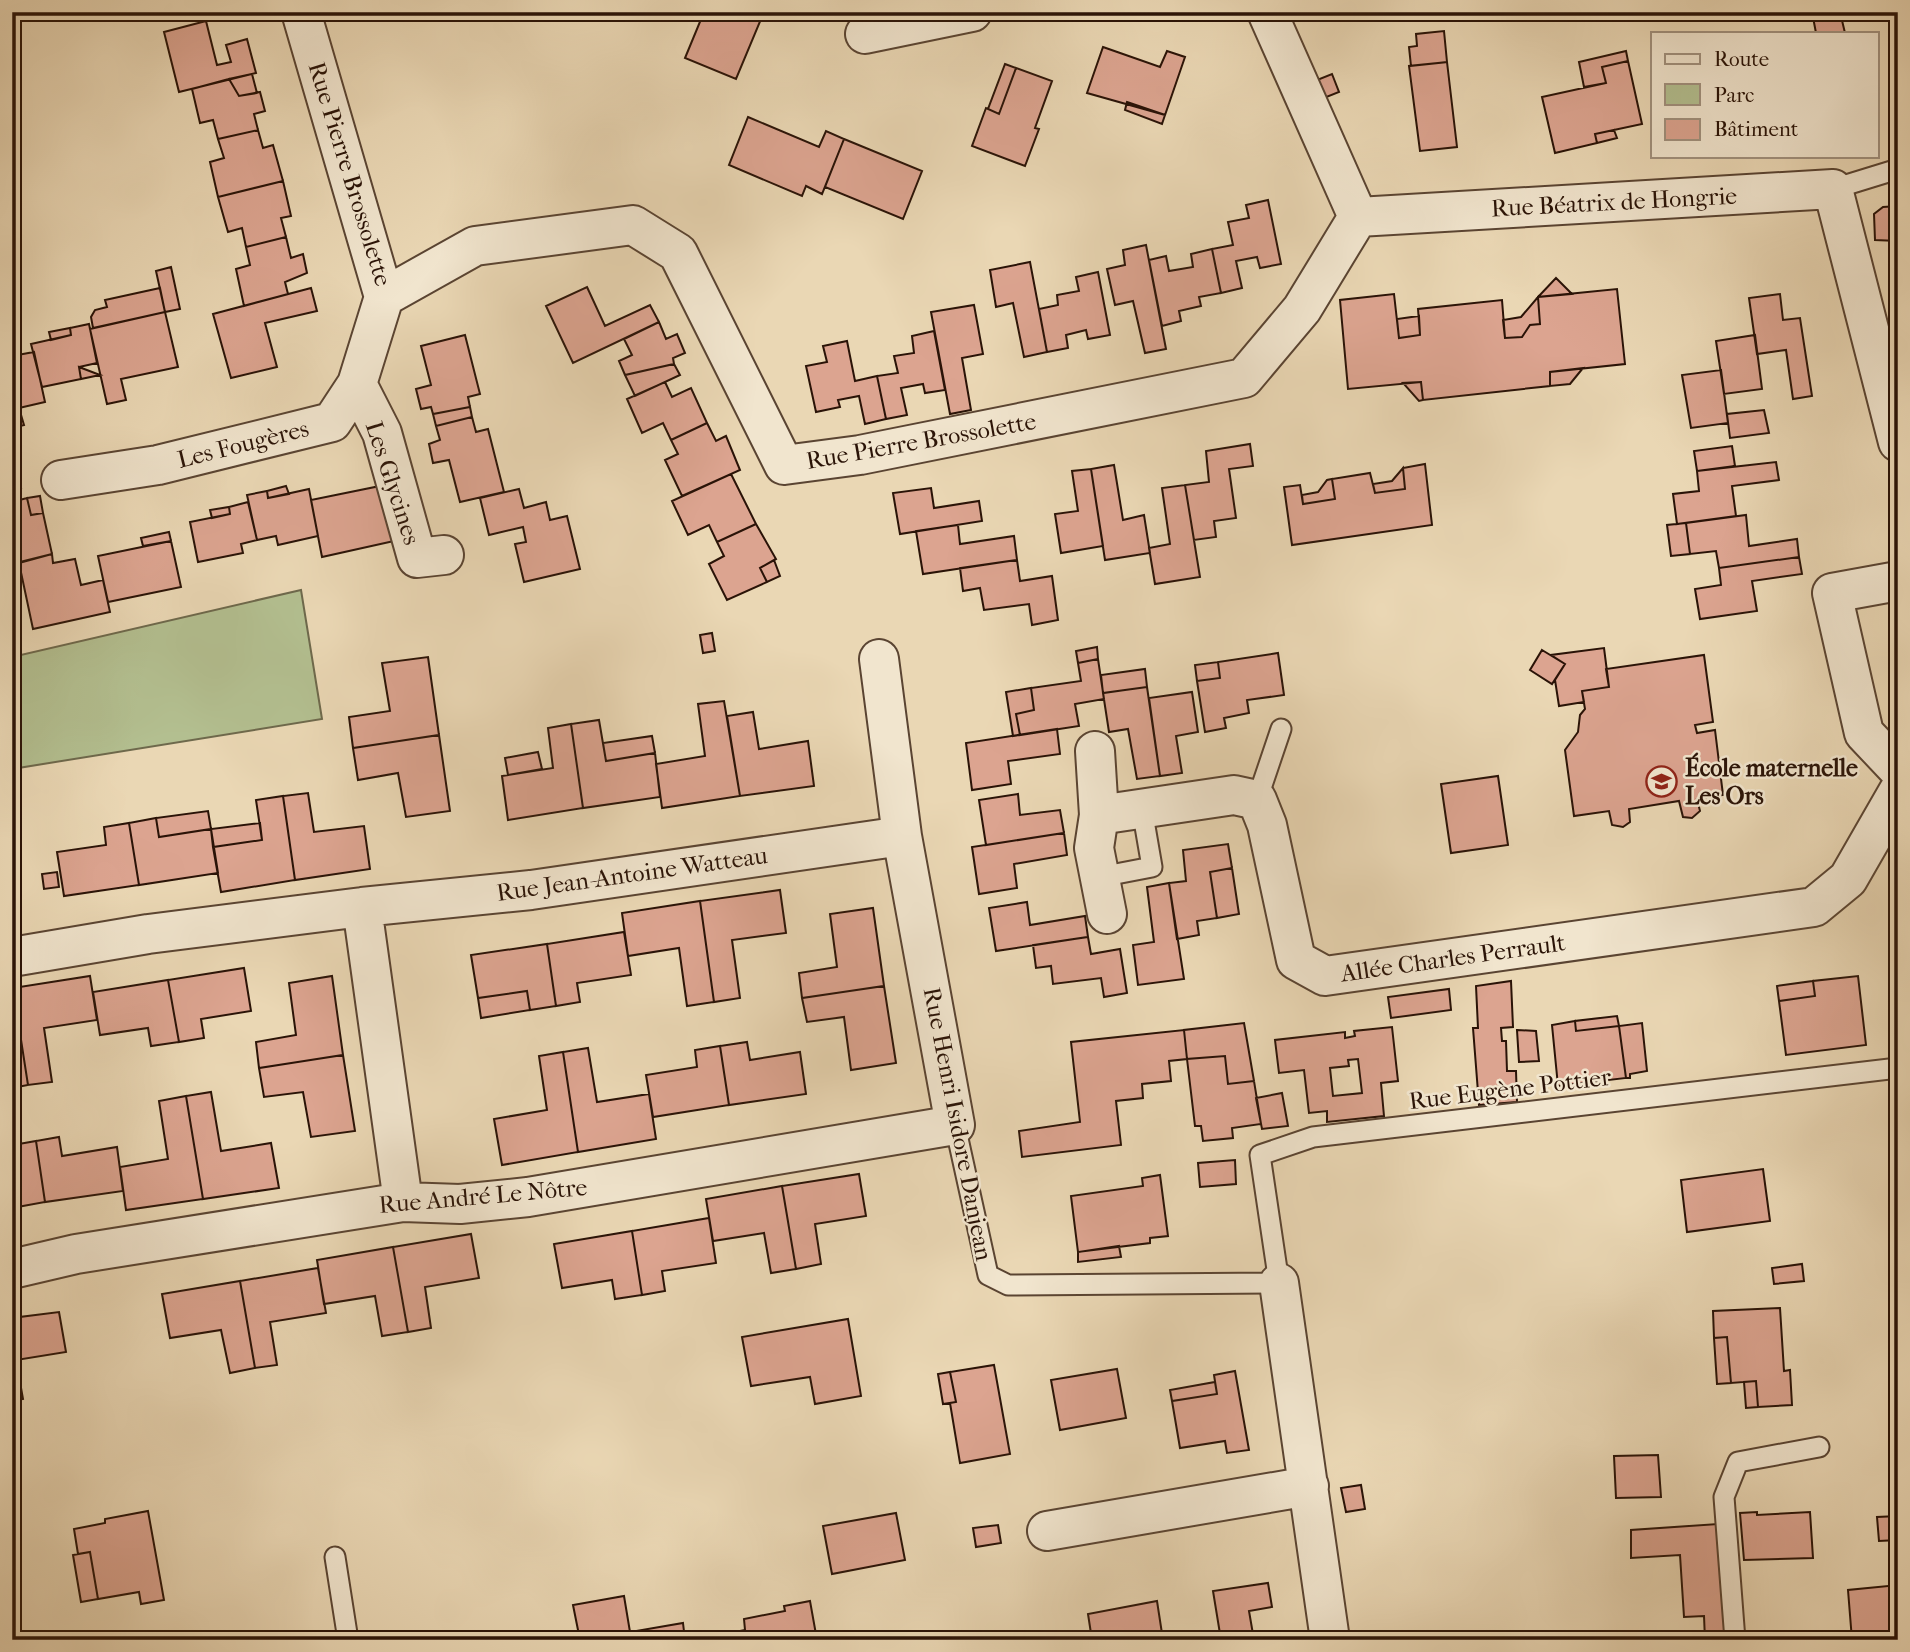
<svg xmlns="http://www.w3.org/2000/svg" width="1910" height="1652" viewBox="0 0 1910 1652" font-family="'IM FELL French Canon',serif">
<rect width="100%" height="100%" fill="#ead7b4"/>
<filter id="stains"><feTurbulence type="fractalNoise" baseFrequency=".00286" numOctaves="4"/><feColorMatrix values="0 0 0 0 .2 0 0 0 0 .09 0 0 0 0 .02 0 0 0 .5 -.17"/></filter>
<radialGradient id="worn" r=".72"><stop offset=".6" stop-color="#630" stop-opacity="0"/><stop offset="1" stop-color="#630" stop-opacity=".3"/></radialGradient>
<path fill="#b3bf90" stroke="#6e694c" stroke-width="2" d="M301 590 322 719 12 769V657Z"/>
<path fill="#dca490" stroke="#2a1307" stroke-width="2" fill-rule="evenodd" d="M704 12H764L736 79 685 58Z
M1812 12H1840L1845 33H1816Z
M206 21 217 65 231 62 226 45 247 39 256 73 179 92 164 32Z
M1444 31 1447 62 1411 66 1409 47 1417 46 1416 34Z
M1103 47 1160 67 1167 51 1185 57 1165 115 1087 93Z
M1626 51 1628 61 1602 67 1606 83 1584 87 1579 62Z
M1628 61 1642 124 1595 134 1597 143 1555 153 1542 97 1606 83 1602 67Z
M1447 62 1457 147 1420 151 1409 66Z
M1005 64 1016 68 999 114 988 109Z
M1016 68 1052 81 1035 128 1039 129 1025 166 972 146 986 108 999 114Z
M252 74 257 93 239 96 229 79Z
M1332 74 1339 92 1319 100 1312 82Z
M229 79 239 96 260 92 265 111 254 114 258 130 218 139 213 120 200 123 192 89Z
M1127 102 1165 115 1162 124 1125 110Z
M748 117 819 147 826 131 844 139 822 194 806 186 802 196 729 165Z
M258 130 263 148 273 145 283 181 218 197 210 162 224 158 218 139Z
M1614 130 1617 138 1597 143 1595 134Z
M844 139 922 171 903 219 825 187Z
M283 181 291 216 281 218 286 237 246 247 242 228 228 232 218 197Z
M1268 200 1281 264 1260 268 1257 257 1236 261 1242 288 1221 293 1212 249 1233 245 1228 222 1249 218 1246 205Z
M1898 206V241L1875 240 1874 214 1883 207Z
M286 237 291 258 303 254 307 273 285 282 288 294 244 306 236 269 250 265 246 247Z
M1146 245 1166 349 1145 353 1133 301 1115 305 1107 269 1125 265 1123 250Z
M1212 249 1221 293 1199 297 1201 306 1179 311 1181 321 1162 326 1149 260 1166 256 1169 271 1193 267 1191 254Z
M1030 262 1047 352 1024 357 1013 303 996 307 990 270Z
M171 267 180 309 165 312 156 271Z
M1098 272 1110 335 1088 339 1086 330 1066 335 1068 348 1047 352 1039 309 1058 305 1057 295 1079 291 1076 277Z
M1556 278 1572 294 1538 297Z
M587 287 605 326 650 305 659 322 573 363 546 306Z
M160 288 165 312 93 328 91 317 95 310 107 307 105 300Z
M311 288 317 311 265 323 277 367 231 378 213 314Z
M1617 289 1625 364 1550 372V386L1423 400 1421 382 1348 389 1340 300 1394 294 1399 338 1420 335 1418 309 1502 300 1505 338 1522 337 1530 325 1540 324 1538 297Z
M1895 292H1898V327H1896Z
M1780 294 1783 320 1800 318 1812 396 1793 399 1786 350 1757 354 1749 298Z
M1538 297 1540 324 1530 325 1522 337 1505 338 1503 320 1521 317Z
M974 305 983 354 962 358 971 410 950 414 931 312Z
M165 312 178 367 121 379 126 400 107 404 90 329Z
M1419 316 1420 335 1399 338 1397 319Z
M659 322 666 339 677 334 685 353 673 358 674 364 625 375 619 361 632 355 624 339Z
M89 324 97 363 79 367 81 379 42 387 31 344 71 335 70 328Z
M70 328 71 335 51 340 49 332Z
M934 331 945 390 925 393 923 384 901 388 907 415 886 419 877 376 898 373 894 356 914 353 912 336Z
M465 335 480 394 468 397 470 407 433 414 431 407 421 409 416 389 431 385 421 346Z
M1755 335 1762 389 1724 394 1716 341Z
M847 341 855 381 877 376 886 419 865 424 859 396 838 400 840 407 816 412 806 366 827 362 823 346Z
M34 352 45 402 19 408 24 425 12 428V356Z
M674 364 680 375 635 396 625 375Z
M79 367 100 375 81 379Z
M1583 368 1570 384 1550 386V372Z
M1721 370 1728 423 1691 428 1682 375Z
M665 382 672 397 691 388 707 423 671 440 663 423 642 433 627 399Z
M1421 382 1423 400 1419 401 1403 383Z
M470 407 472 417 436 426 433 414Z
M1764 410 1769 433 1730 438 1727 414Z
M472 417 476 432 488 429 504 492 460 502 449 460 433 463 429 444 440 440 436 426Z
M707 423 716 441 726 436 740 470 682 496 665 460 678 454 671 440Z
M1250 444 1253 466 1229 469 1236 518 1214 521 1216 537 1194 540 1185 485 1209 482 1206 451Z
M1732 446 1735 466 1697 471 1694 451Z
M12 448 21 488 12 490Z
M1776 462 1779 480 1732 486 1736 516 1677 524 1673 494 1699 491 1697 471Z
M1425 464 1432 525 1292 545 1284 487 1300 485 1303 504 1335 499 1332 479 1370 473 1375 493 1405 489 1403 468Z
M1114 465 1123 520 1144 515 1150 553 1105 560 1091 469Z
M1403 468 1405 489 1375 493 1373 484 1392 481Z
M1091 469 1103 546 1061 553 1055 514 1078 511 1072 471Z
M731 474 756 524 717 542 709 525 688 535 672 501Z
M1332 479 1335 499 1303 504 1302 495 1318 492 1327 480Z
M1185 485 1200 577 1155 584 1149 548 1170 544 1162 488Z
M286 486 289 494 268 498 267 491Z
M380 486 394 541 322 557 311 500Z
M931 488 934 508 979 501 982 521 900 534 893 493Z
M309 489 318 536 278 545 276 536 257 540 247 495 267 491 268 498Z
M519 489 524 508 546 502 550 520 567 516 580 569 524 582 515 544 526 542 523 527 489 535 480 498Z
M40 496 43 513 31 515 27 498Z
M27 498 31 515 43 513 52 554 12 564V502Z
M248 502 257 540 241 544 243 553 198 562 190 522 230 514 229 507Z
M229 507 230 514 212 518 210 510Z
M1746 515 1749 546 1797 539 1799 557 1719 568 1716 551 1690 554 1686 523Z
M1686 523 1690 554 1671 556 1667 525Z
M756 524 776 559 760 568 767 582 727 600 709 564 724 556 717 542Z
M958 525 960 544 1014 536 1017 560 923 574 916 531Z
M169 532 171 541 143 546 141 538Z
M171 541 181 587 108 602 98 556Z
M52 554 53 563 75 559 81 585 103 580 110 612 33 629 19 563Z
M1799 557 1802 574 1752 581 1757 611 1700 619 1695 589 1721 585 1719 568Z
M774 560 780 576 767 582 760 568Z
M1017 560 1020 581 1052 576 1058 620 1032 625 1029 604 984 610 980 588 963 591 960 568Z
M712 633 715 651 703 653 700 635Z
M1097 647 1098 659 1078 663 1076 651Z
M1604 648 1609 687 1582 691 1584 702 1559 706 1555 680 1565 664 1551 655Z
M1542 650 1565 664 1552 684 1530 670Z
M1278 653 1284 695 1247 700 1249 713 1224 718 1226 728 1205 732 1197 681 1220 678 1218 662Z
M1704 655 1713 722 1695 725 1697 733 1715 730 1723 795 1697 799 1700 811 1692 818 1683 817 1679 801 1629 809 1630 822 1623 827 1612 825 1609 811 1574 816 1565 750 1578 732 1580 715 1585 709 1582 691 1609 687 1606 669Z
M428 657 439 735 353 748 349 717 390 711 382 663Z
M1098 659 1104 699 1075 704 1079 726 1020 735 1016 714 1034 710 1031 688 1081 681 1078 663Z
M1218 662 1220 678 1197 681 1195 665Z
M1145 669 1147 687 1103 693 1101 675Z
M1147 687 1160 776 1137 779 1128 729 1109 732 1103 693Z
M1031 688 1034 710 1016 714 1020 735 1013 736 1006 692Z
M1192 692 1198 732 1176 736 1182 773 1160 776 1149 698Z
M724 701 740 796 662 808 656 764 705 756 698 704Z
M753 712 759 749 808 741 814 786 740 796 727 716Z
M599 720 606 761 655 753 660 797 583 808 571 724Z
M571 724 583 808 508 820 502 776 553 768 548 728Z
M1057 729 1060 754 1008 761 1011 784 972 790 966 743Z
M439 735 450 811 406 817 398 773 358 780 353 748Z
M652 736 655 753 606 761 603 743Z
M538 752 542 769 508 775 505 758Z
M1498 776 1508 845 1451 853 1441 784Z
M308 793 314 832 364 826 370 869 295 880 283 796Z
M1018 794 1020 815 1060 810 1064 833 986 845 979 800Z
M283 796 295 880 221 892 213 847 262 840 256 800Z
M208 811 211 829 159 837 156 818Z
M156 818 159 837 211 829 218 873 139 885 129 823Z
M129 823 139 885 64 896 57 852 106 845 104 827Z
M260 823 262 840 213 847 211 829Z
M1064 833 1067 855 1014 864 1017 888 979 894 972 847Z
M1228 844 1232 868 1210 872 1217 918 1197 921 1199 935 1177 939 1169 883 1186 881 1183 850Z
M1232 868 1239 914 1217 918 1210 872Z
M57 872 59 887 44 889 42 874Z
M1169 883 1184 979 1138 985 1133 945 1154 942 1147 887Z
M780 890 786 933 732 940 740 998 714 1002 700 901Z
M700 901 714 1002 687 1006 679 948 628 956 622 913Z
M1027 902 1030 925 1085 916 1088 937 996 951 989 908Z
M873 908 884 986 802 998 799 973 837 967 830 914Z
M624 932 631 975 577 983 580 1002 556 1006 547 944Z
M1088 937 1091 954 1120 949 1127 993 1104 997 1101 978 1053 984 1051 966 1036 968 1033 945Z
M547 944 556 1006 530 1010 527 991 478 998 471 955Z
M244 968 251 1011 201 1019 204 1038 179 1042 168 980Z
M90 976 97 1020 44 1028 52 1082 28 1085 13 988Z
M332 976 343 1055 259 1068 256 1042 296 1035 289 983Z
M1858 976 1866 1045 1786 1055 1779 1001 1815 996 1813 981Z
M168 980 179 1042 151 1046 148 1028 100 1035 93 992Z
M1511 981 1513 1027 1501 1028 1502 1041H1506L1507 1071H1516L1517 1102 1479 1105 1473 1028H1478L1476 986Z
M1813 981 1815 996 1779 1001 1777 986Z
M884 986 896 1063 851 1070 844 1017 807 1022 802 998Z
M13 988 28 1085 12 1088V988Z
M1449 989 1451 1010 1391 1018 1388 997Z
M527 991 530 1010 481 1018 478 998Z
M1617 1016 1619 1026 1576 1031 1575 1021Z
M1575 1021 1576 1031 1619 1026 1626 1078 1558 1086 1552 1025Z
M1244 1023 1254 1081 1228 1084 1225 1056 1187 1059 1184 1030Z
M1642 1023 1647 1071 1630 1074V1078H1626L1619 1026Z
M1392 1027 1398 1081 1381 1083 1384 1116 1327 1122V1111L1309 1113 1304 1070 1279 1073 1275 1040 1345 1032V1038L1355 1036 1354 1031ZM1358 1059 1362 1093 1333 1096 1330 1068 1349 1066 1348 1060Z
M1184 1030 1187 1059 1169 1061 1171 1081 1142 1084 1143 1098 1116 1101 1121 1145 1022 1157 1019 1131 1080 1122 1071 1042Z
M1517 1030 1536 1031 1539 1061 1519 1062Z
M747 1042 750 1060 800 1052 806 1094 729 1105 720 1046Z
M720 1046 729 1105 653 1117 646 1075 697 1067 695 1050Z
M588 1048 597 1102 649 1094 656 1139 578 1152 563 1052Z
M563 1052 578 1152 502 1165 494 1119 547 1110 539 1056Z
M343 1055 355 1131 311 1137 303 1092 264 1097 259 1068Z
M1225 1056 1228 1084 1254 1081 1261 1124 1232 1128 1233 1138 1203 1141 1201 1126H1195L1187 1059Z
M211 1092 221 1151 271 1143 279 1188 203 1199 186 1096Z
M1282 1093 1288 1126 1262 1129 1256 1098Z
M186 1096 203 1199 126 1210 120 1167 168 1159 159 1101Z
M59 1137 62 1156 117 1147 123 1191 45 1202 36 1141Z
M36 1141 45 1202 12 1208V1164L15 1163 13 1145Z
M1235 1160 1236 1184 1200 1187 1198 1163Z
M1763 1169 1770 1221 1687 1232 1681 1180Z
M859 1174 866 1216 815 1224 821 1264 796 1269 782 1186Z
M1160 1175 1168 1236 1150 1238V1243L1078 1252 1071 1196 1143 1186 1142 1178Z
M782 1186 796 1269 771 1273 764 1233 713 1241 706 1199Z
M709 1218 716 1263 662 1271 665 1291 642 1295 632 1231Z
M632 1231 642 1295 615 1299 612 1280 562 1288 554 1244Z
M471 1234 479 1278 425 1287 431 1328 408 1332 393 1247Z
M1119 1246 1121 1257 1078 1262V1252Z
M393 1247 408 1332 382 1336 375 1296 324 1304 317 1260Z
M1802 1264 1804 1281 1774 1284 1772 1268Z
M318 1268 326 1313 270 1322 277 1365 255 1368 240 1281Z
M240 1281 255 1368 230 1373 221 1330 170 1338 162 1294Z
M1780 1308 1784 1371 1790 1370 1792 1405 1758 1407 1756 1381 1731 1383 1727 1337 1714 1338 1713 1311Z
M59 1312 66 1352 16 1360 23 1399 12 1401V1318Z
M848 1319 861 1396 815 1404 810 1377 751 1386 742 1337Z
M1727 1337 1731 1383 1717 1384 1714 1338Z
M994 1365 1010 1454 960 1463 950 1403 956 1402 950 1372Z
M1117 1369 1126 1418 1060 1430 1051 1380Z
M1235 1371 1249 1450 1227 1453 1225 1441 1180 1448 1172 1401 1217 1394 1214 1375Z
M950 1372 956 1402 943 1404 938 1374Z
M1756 1381 1758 1407 1746 1408 1744 1382Z
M1215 1382 1217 1394 1172 1401 1170 1390Z
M1658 1455 1661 1497 1616 1498 1614 1456Z
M1361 1485 1365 1509 1346 1512 1341 1488Z
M148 1511 164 1600 141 1604 139 1592 98 1599 90 1552 78 1554 74 1529 105 1523V1519Z
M1757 1512V1515L1810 1512 1813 1558 1744 1560 1740 1513Z
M896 1513 905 1560 832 1574 823 1526Z
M1898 1516V1540L1879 1541 1877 1517Z
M1718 1524 1725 1640H1705L1704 1616 1684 1617 1680 1555 1631 1558V1530Z
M998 1525 1001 1543 976 1547 973 1528Z
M90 1552 98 1599 81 1602 73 1555Z
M1268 1583 1272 1607 1249 1611 1254 1640H1221L1213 1591Z
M1898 1585V1636L1852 1640 1848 1590Z
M624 1596 630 1632 580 1640 573 1605Z
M810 1601 817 1640H726L725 1634 745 1630 744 1619 785 1611 784 1606Z
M1157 1601 1163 1640H1092L1088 1614Z
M683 1623 685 1640H638L636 1631Z
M1633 1633V1639L1599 1640 1598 1636Z
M1046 1634 1047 1640H1010Z"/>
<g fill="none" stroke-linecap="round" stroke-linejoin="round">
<defs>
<path id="service" d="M1833 189 1898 169
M1257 800 1281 729
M1100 877 1152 867 1142 809
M955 1125 988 1275 1008 1285 1279 1283 1260 1155 1313 1137 1898 1068
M335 1557 348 1640
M1735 1640 1724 1497 1738 1462 1819 1447"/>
<path id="minor" d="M301 12 384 297
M1267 12 1358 217
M865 34 972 12
M1358 217 1833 189 1898 442
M384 297 475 246 633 225 678 253 784 465 860 455 1244 378 1302 309 1358 217
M357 384 382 433 417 558 444 555
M61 480 158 465 332 422 357 384 384 297
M1898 581 1832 593 1864 733 1898 769
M1095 751 1099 815 1234 795 1257 800 1267 825 1296 960 1325 976 1814 907 1848 879 1898 792
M1099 815 1094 848 1107 914
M362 907 403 1202
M12 957 148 934 362 907 531 890 902 836
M12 1269 76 1254 403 1202 460 1204 528 1197 955 1125 902 836 879 659
M1279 1283 1330 1640
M1047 1531 1309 1486"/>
</defs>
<use href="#service" stroke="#5a4432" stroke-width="23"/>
<use href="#minor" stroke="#5a4432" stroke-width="42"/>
<use href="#service" stroke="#f1e5ce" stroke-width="19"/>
<use href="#minor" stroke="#f1e5ce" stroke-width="38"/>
</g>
<defs>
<symbol id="school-ring" viewBox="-11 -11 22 22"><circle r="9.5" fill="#f1e5ce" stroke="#8f2418" stroke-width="1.5"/><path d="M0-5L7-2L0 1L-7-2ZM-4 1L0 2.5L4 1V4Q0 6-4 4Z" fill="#8f2418"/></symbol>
</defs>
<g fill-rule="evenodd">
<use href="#school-ring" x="1644" y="764" width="35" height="35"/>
</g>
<g text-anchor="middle" stroke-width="5" stroke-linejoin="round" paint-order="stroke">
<g font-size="24" fill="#2a1307" stroke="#f1e5ce">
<text transform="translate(350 174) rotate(73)" y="8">Rue Pierre Brossolette</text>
<text transform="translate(1614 202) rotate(-3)" y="8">Rue Béatrix de Hongrie</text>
<text transform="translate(921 441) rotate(-10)" y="8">Rue Pierre Brossolette</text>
<text transform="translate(243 444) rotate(-14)" y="8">Les Fougères</text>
<text transform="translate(393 483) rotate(72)" y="8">Les Glycines</text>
<text transform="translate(632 874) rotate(-8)" y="8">Rue Jean-Antoine Watteau</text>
<text transform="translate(1453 958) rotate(-8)" y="8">Allée Charles Perrault</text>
<text transform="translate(1510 1089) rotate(-7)" y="8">Rue Eugène Pottier</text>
<text transform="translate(958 1124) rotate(79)" y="8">Rue Henri Isidore Danjean</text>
<text transform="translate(483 1196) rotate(-5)" y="8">Rue André Le Nôtre</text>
</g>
<g font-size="24" font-weight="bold" fill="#2a1307" stroke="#f1e5ce" text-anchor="start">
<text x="1685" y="776">École maternelle<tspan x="1685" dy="28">Les Ors</tspan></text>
</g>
</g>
<rect width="1910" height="1652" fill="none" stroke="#ead7b4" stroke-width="42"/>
<rect x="14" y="14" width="1882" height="1624" fill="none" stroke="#2a1307" stroke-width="3.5"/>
<rect x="21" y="21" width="1868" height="1610" fill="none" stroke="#2a1307" stroke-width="2"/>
<rect x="1651" y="32" width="228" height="126" fill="#f1e5ce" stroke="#a1917e" stroke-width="2"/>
<rect x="1665" y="54" width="35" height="10" fill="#f1e5ce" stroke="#a1917e" stroke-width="2"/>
<text x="1714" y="66" font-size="21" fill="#2a1307">Route</text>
<rect x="1665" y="84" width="35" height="21" fill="#b3bf90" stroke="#a1917e" stroke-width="2"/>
<text x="1714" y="102" font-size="21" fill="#2a1307">Parc</text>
<rect x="1665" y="119" width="35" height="21" fill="#dca490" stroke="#a1917e" stroke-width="2"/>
<text x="1714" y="136" font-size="21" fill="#2a1307">Bâtiment</text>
<rect width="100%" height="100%" filter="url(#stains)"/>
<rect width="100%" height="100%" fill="url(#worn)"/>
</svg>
